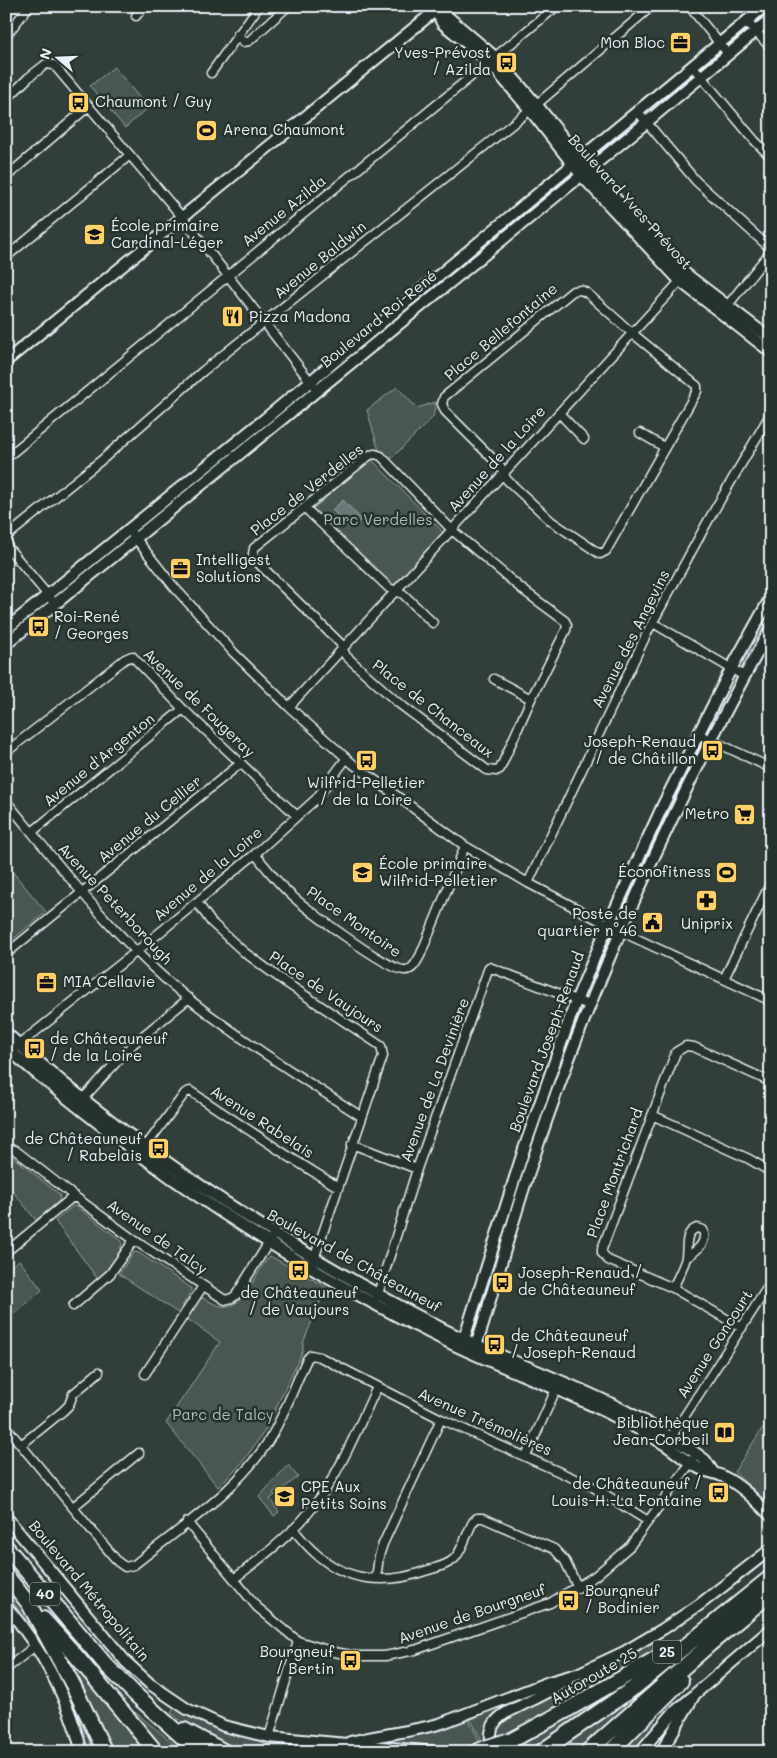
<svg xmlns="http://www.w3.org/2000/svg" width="777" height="1758" viewBox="0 0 777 1758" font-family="Mali,sans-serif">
<rect width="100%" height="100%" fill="#323e39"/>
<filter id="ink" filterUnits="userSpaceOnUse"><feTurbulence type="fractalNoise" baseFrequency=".02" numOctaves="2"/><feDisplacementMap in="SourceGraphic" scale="10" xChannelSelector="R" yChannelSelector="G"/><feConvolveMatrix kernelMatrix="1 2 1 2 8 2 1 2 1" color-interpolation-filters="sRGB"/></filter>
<g filter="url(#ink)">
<path fill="#495651" stroke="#98a4a4" d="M114 67 148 108 125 128 90 86Z
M397 387 417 408 436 402 433 417 389 461 379 451 367 410Z
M371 459 443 532 392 587 313 509Z
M6 864 46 912 6 945Z
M10 1156 13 1157 60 1195 59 1201 36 1220 6 1183V1157Z
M73 1206 77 1207 122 1241C122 1253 110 1270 99 1278H97L55 1221Z
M134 1252 139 1253 191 1288V1292L178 1313 119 1274Z
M270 1256 326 1287 303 1343V1350L266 1429 242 1463 218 1487 166 1423 220 1342 187 1319 200 1299 203 1298C209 1301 215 1305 221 1306 245 1311 256 1269 270 1256Z
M19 1260 42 1290 15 1313 6 1302V1271Z
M771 1415V1506L734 1472Z
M288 1465 298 1477 280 1491 278 1489 273 1493 275 1495 270 1499 279 1512 274 1516 259 1497Z
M6 1591 43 1643 70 1694 94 1752H88C76 1711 60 1671 36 1635 28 1625 6 1602 6 1591Z
M654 1641 658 1648C605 1681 552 1713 495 1738L498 1725 508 1717 613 1664Z
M691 1652 579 1752H549Z
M65 1654 149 1752H113L93 1708Z
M546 1688 508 1708 487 1742 483 1743 470 1718Z
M608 1695 610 1697 533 1752H510Z
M175 1707C196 1716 217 1727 239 1735 277 1748 328 1749 368 1752H237C213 1741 191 1729 171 1713Z
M135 1712 184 1752H164L132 1714Z
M468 1718 481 1744 462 1752H457L442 1748 379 1743 424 1733Z
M653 1721 657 1724 635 1752H620L632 1739Z"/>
<path fill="#6d7978" stroke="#9ea9ab" d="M343 500 361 519 351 529 332 510Z"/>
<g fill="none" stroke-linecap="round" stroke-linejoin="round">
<defs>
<path id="street" d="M689 6 729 55
M136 16 144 6
M747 22 771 48
M238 34 243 42 249 41 286 8 284 6
M6 36 29 6
M693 67 755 141 771 157
M211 73 259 6
M6 100 28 78 46 64 54 65 182 217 317 390
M638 112 696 181 771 249
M6 177 89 106
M6 257 130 155
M581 290 587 293 632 333 697 386V391L606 551 600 554 551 521 507 480 500 466 445 411 442 404 444 397 573 291Z
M724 310 771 251
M559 413 584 439
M640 433 664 447
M375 454 381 456 452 530 523 590 565 621 567 625 566 630 531 699 500 769 496 771 487 770 397 702 346 656 340 643 255 560 253 554 254 548 370 455Z
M6 458 557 6
M305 508 389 588 403 594 433 623
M129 530 174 587 234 653 289 707 353 764 465 846 528 883 620 931 771 1001
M6 537 104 458 203 371 530 110 652 6
M6 545 55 604
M653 623 744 676
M494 679 531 699
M289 707 683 278
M698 734 771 768
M6 752 125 659 132 656 183 709 297 816
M6 801C63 870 119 943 189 999 244 1042 303 1079 362 1117
M32 832 183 709
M255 854C265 866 274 878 285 889 298 904 388 970 404 970 413 971 416 962 420 956L465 846
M528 883 649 629 708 521 771 413
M197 902 211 922 244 952 285 982 381 1046 383 1056 313 1262
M6 954 241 763
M724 979 771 882
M6 1055 147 943 255 854 316 799 346 759
M80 1102 133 1044 189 998
M652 1115 749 1159 771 1172
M352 1144 417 1169
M6 1149 15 1150 74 1196 134 1240 225 1300 232 1298 236 1295 271 1239
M143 1150 185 1093 190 1091 288 1156 338 1187
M6 1252 74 1196
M673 1288C677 1279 682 1270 685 1261 689 1250 682 1233 697 1228L703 1230C708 1243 696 1251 686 1258
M377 1297 417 1169 489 967 589 1005
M73 1306 110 1274 134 1240
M742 1328 673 1288 608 1260 602 1253V1249L676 1052 686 1046 694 1047 771 1082
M145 1374 203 1286
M6 1427 118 1562 125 1567 134 1565C181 1527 242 1488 272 1435 286 1411 295 1384 307 1359L311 1355 320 1357 441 1419 593 1487 648 1521
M668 1442 771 1282
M21 1445 63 1411 69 1405 73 1394 99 1372
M526 1456 558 1385
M73 1507 139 1453
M187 1522 257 1607 298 1641 334 1652 357 1656H385L415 1650 550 1603 595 1576 630 1546 697 1454
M293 1529C300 1537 306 1545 314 1552 346 1582 386 1585 425 1571 434 1568 447 1566 454 1559 462 1552 467 1532 473 1522L477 1518H483L554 1549 565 1561 578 1588
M234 1579C262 1557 292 1535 314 1506 341 1471 358 1427 377 1387
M376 1579 379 1556 383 1544 441 1419
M6 1669 35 1646
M269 1737 298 1641"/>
<path id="secondary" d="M434 12 439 16 442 23 489 62 530 110 581 175 680 281 771 352
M439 16H447L495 57 537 105 588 169 686 274 771 339
M6 361 441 6
M6 629 266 418 765 6
M6 644 647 122C688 87 730 54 771 18
M6 1033C136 1152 285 1247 441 1328 498 1357 559 1378 616 1406 644 1420 671 1437 697 1454L705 1460 713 1472
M6 1047C30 1069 57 1090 83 1111 196 1202 320 1279 450 1343 504 1369 562 1389 616 1417 633 1426 651 1435 667 1446 677 1453 686 1461 697 1467 705 1472 714 1472 722 1476 741 1485 756 1501 771 1516
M462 1345 524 1149 576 1001 608 925 663 805 731 669 771 597
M474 1350C482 1331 487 1310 493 1290 507 1244 520 1197 536 1151 597 970 678 795 771 628
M6 1517 126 1662 150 1684 187 1709 224 1726 269 1737 436 1752
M6 1606C41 1648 68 1698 82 1752
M350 1742C381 1734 412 1732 442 1723L549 1682 577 1674 624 1652 663 1629 699 1605 771 1549
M495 1751C489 1741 489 1728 498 1719 506 1711 517 1708 526 1703 541 1696 554 1689 568 1680
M640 1752 673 1713 691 1698
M661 1752 695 1694 771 1629"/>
<path id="highway" d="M6 1547 106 1665 136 1695 199 1752
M6 1575 29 1604 73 1685 105 1752
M43 1619 72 1651 156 1752
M184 1730 225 1752
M476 1752 488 1747
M497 1752 514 1739 567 1710 667 1652
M541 1752 635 1687 771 1577
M587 1752 710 1644 771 1593
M610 1752 681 1681"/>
</defs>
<use href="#street" stroke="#e8f1f8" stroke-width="11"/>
<use href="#secondary" stroke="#e8f1f8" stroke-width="14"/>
<use href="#highway" stroke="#e8f1f8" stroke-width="18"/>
<use href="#street" stroke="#26332d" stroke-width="8"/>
<use href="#secondary" stroke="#26332d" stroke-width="10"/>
<use href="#highway" stroke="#26332d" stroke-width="14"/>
<defs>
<path id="highway-bridge" d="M488 1747 507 1741"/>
</defs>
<use href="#highway-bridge" stroke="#e8f1f8" stroke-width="18" stroke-linecap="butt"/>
<use href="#highway-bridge" stroke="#26332d" stroke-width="14"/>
</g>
</g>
<defs>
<symbol id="office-square" viewBox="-11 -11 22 22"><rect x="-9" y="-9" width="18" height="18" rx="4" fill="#ffd166" stroke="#26332d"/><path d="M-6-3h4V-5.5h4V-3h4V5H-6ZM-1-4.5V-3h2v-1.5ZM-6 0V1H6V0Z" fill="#111"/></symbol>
<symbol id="bus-square" viewBox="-11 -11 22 22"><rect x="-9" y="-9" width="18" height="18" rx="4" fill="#ffd166" stroke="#26332d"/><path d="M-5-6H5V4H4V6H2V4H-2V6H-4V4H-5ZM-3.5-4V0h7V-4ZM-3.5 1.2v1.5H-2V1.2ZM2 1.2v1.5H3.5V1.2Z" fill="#111"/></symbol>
<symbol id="stadium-square" viewBox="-11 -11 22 22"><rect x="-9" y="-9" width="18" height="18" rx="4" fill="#ffd166" stroke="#26332d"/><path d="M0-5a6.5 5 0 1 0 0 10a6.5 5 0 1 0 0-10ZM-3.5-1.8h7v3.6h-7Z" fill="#111"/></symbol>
<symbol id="school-square" viewBox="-11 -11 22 22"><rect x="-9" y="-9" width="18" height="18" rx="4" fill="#ffd166" stroke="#26332d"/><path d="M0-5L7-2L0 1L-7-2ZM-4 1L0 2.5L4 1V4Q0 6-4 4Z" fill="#111"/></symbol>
<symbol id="restaurant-square" viewBox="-11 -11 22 22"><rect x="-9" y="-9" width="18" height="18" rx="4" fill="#ffd166" stroke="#26332d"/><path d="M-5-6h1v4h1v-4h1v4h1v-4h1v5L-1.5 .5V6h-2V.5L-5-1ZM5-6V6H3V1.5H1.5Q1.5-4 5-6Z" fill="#111"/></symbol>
<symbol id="supermarket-square" viewBox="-11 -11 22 22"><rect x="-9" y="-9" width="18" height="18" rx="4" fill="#ffd166" stroke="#26332d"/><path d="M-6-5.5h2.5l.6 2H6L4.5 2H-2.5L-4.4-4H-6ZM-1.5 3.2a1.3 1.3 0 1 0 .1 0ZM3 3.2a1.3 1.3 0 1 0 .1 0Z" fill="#111"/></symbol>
<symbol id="pharmacy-square" viewBox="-11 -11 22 22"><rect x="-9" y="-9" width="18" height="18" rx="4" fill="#ffd166" stroke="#26332d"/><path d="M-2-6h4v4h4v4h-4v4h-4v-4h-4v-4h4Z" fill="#111"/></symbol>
<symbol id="civic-square" viewBox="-11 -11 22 22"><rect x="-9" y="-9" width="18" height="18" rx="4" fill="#ffd166" stroke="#26332d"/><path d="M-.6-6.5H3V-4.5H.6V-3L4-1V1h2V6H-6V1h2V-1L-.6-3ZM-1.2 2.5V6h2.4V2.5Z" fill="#111"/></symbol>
<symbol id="library-square" viewBox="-11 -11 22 22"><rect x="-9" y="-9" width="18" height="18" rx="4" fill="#ffd166" stroke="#26332d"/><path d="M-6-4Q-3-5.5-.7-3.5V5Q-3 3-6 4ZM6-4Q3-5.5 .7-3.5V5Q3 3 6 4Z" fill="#111"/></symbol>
</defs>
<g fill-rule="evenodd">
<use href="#office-square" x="668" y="30" width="25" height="25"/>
<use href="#bus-square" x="494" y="50" width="25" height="25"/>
<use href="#bus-square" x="66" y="90" width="25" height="25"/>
<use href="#stadium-square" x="194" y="118" width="25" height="25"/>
<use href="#school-square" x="82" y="222" width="25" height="25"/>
<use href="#restaurant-square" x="220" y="304" width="25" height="25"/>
<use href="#office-square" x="168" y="556" width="25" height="25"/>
<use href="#bus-square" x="26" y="614" width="25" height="25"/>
<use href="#bus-square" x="700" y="738" width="25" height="25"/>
<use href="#bus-square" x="354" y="748" width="25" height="25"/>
<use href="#supermarket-square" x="732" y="802" width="25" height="25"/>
<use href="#stadium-square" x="714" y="860" width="25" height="25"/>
<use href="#school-square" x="350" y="860" width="25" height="25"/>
<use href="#pharmacy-square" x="694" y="888" width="25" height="25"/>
<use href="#civic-square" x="640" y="910" width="25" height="25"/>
<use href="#office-square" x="34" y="970" width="25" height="25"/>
<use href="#bus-square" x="22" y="1036" width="25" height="25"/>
<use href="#bus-square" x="146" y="1136" width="25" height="25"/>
<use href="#bus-square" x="286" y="1258" width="25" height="25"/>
<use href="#bus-square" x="490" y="1270" width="25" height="25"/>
<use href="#bus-square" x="482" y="1332" width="25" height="25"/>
<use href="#library-square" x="712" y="1420" width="25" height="25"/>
<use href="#bus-square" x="706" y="1480" width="25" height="25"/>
<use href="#school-square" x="272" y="1484" width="25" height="25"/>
<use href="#bus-square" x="556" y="1588" width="25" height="25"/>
<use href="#bus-square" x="338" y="1648" width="25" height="25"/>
</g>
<g text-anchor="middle" stroke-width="5" stroke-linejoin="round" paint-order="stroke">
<g fill="#26332d" stroke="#aeb8bb" stroke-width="1">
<rect x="30" y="1582.5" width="30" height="23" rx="4"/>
<rect x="653" y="1640.5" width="28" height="23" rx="4"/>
</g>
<g font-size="14" font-weight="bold" fill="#e8f1f8">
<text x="45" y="1599">40</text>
<text x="667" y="1657">25</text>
</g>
<g font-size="15" fill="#e8f1f8" stroke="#26332d" text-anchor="start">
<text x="665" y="48" text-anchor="end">Mon Bloc</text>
<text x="491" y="58" text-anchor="end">Yves-Prévost<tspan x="491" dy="17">/ Azilda</tspan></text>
<text x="95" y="107">Chaumont / Guy</text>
<text x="223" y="135">Arena Chaumont</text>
<text x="111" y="231">École primaire<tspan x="111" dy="17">Cardinal-Léger</tspan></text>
<text x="249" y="322">Pizza Madona</text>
<text x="196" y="565">Intelligest<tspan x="196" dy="17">Solutions</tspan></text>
<text x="54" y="622">Roi-René<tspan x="54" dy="17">/ Georges</tspan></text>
<text x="696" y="747" text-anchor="end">Joseph-Renaud<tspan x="696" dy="17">/ de Châtillon</tspan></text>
<text x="366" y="788" text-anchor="middle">Wilfrid-Pelletier<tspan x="366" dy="17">/ de la Loire</tspan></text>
<text x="729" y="819" text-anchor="end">Metro</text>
<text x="379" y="869">École primaire<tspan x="379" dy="17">Wilfrid-Pelletier</tspan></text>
<text x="711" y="877" text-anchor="end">Éconofitness</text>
<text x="637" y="919" text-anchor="end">Poste de<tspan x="637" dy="17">quartier n°46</tspan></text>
<text x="707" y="929" text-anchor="middle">Uniprix</text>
<text x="63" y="987">MIA Cellavie</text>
<text x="50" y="1044">de Châteauneuf<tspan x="50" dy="17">/ de la Loire</tspan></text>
<text x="142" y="1144" text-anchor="end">de Châteauneuf<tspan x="142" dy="17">/ Rabelais</tspan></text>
<text x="518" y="1278">Joseph-Renaud /<tspan x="518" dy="17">de Châteauneuf</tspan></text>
<text x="299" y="1298" text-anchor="middle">de Châteauneuf<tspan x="299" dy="17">/ de Vaujours</tspan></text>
<text x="511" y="1341">de Châteauneuf<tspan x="511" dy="17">/ Joseph-Renaud</tspan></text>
<text x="709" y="1428" text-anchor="end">Bibliothèque<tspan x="709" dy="17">Jean-Corbeil</tspan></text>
<text x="702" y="1489" text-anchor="end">de Châteauneuf /<tspan x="702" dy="17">Louis-H.-La Fontaine</tspan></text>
<text x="301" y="1492">CPE Aux<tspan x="301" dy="17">Petits Soins</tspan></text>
<text x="585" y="1596">Bourgneuf<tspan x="585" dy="17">/ Bodinier</tspan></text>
<text x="334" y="1657" text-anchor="end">Bourgneuf<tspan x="334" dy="17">/ Bertin</tspan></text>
</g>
<g font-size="15" fill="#e8f1f8" stroke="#26332d">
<text transform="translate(630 202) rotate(48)" y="5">Boulevard Yves-Prévost</text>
<text transform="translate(284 211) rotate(-39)" y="5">Avenue Azilda</text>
<text transform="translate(320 260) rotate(-39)" y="5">Avenue Baldwin</text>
<text transform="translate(379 319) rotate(-39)" y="5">Boulevard Roi-René</text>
<text transform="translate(501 332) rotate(-40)" y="5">Place Bellefontaine</text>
<text transform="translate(497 459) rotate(-48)" y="5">Avenue de la Loire</text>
<text transform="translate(307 490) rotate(-38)" y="5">Place de Verdelles</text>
<text transform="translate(631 639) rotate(-63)" y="5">Avenue des Angevins</text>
<text transform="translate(199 703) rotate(44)" y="5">Avenue de Fougeray</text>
<text transform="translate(433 709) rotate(38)" y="5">Place de Chanceaux</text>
<text transform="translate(99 760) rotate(-39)" y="5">Avenue d'Argenton</text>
<text transform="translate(150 819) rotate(-39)" y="5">Avenue du Cellier</text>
<text transform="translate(208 874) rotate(-40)" y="5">Avenue de la Loire</text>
<text transform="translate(115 904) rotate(47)" y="5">Avenue Peterborough</text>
<text transform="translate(354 922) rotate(35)" y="5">Place Montoire</text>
<text transform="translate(326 992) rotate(34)" y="5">Place de Vaujours</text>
<text transform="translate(547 1042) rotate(-70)" y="5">Boulevard Joseph-Renaud</text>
<text transform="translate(435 1080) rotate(-70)" y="5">Avenue de La Devinière</text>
<text transform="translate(262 1122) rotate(33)" y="5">Avenue Rabelais</text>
<text transform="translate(615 1173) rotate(-70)" y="5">Place Montrichard</text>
<text transform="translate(157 1237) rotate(35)" y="5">Avenue de Talcy</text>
<text transform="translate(354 1261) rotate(29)" y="5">Boulevard de Châteauneuf</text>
<text transform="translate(715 1344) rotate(-57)" y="5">Avenue Goncourt</text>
<text transform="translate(485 1422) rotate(24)" y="5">Avenue Trémolières</text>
<text transform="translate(89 1591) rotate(50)" y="5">Boulevard Métropolitain</text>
<text transform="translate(472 1614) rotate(-19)" y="5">Avenue de Bourgneuf</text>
<text transform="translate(594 1676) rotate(-30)" y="5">Autoroute 25</text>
</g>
<g font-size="15" fill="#b0bbbe" stroke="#26332d">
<text x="378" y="525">Parc Verdelles</text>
<text x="223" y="1420">Parc de Talcy</text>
</g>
</g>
<rect width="777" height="1758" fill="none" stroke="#26332d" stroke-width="25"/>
<rect x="12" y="12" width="752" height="1733" fill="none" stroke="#e8f1f8" stroke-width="2" filter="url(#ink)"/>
<g transform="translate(58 58) rotate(289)" stroke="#26332d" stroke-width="4" paint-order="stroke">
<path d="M0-4L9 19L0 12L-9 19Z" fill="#e8f1f8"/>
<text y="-8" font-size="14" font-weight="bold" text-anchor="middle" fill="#e8f1f8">N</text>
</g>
</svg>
